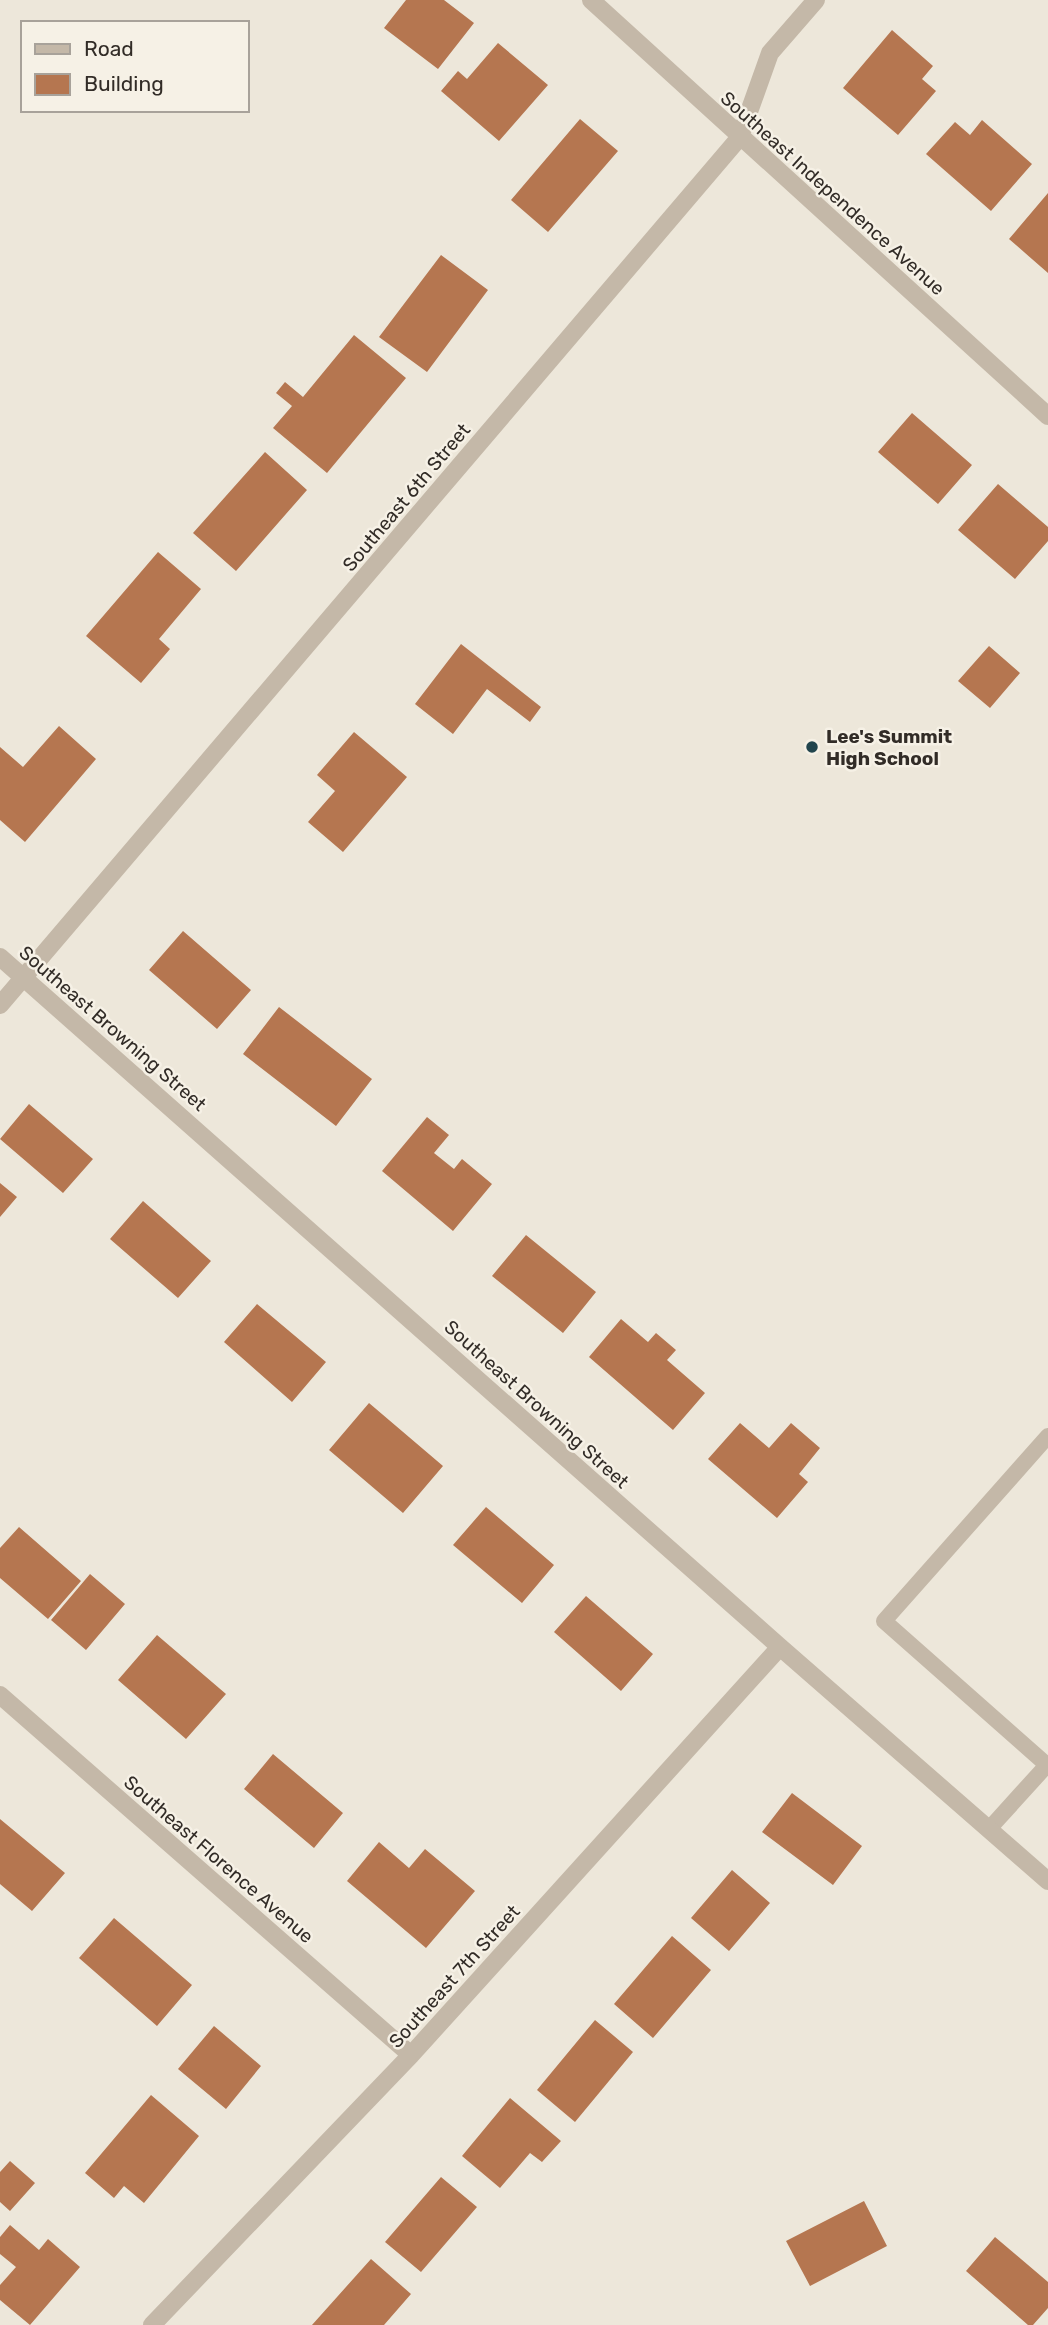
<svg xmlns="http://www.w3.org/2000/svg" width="1048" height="2325" viewBox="0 0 1048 2325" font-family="Rubik,sans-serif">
<rect width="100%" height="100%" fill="#ede7da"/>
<path fill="#b57650" d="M406 0H444L474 23 438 69 384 28Z
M892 30 933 66 922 79 936 91 898 135 843 88Z
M498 43 548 85 499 141 441 91 458 71 467 79Z
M580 119 618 151 548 232 511 200Z
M982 120 1032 164 991 211 926 154 955 122 970 135Z
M1048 193V273L1009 239Z
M441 255 488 290 427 372 379 337Z
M354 335 406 378 327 473 273 428 292 406 276 393 285 382 303 397Z
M912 413 972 465 938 504 878 452Z
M265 452 307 490 236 571 193 533Z
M998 484 1048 527V541L1015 579 958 530Z
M158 552 201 589 159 639 170 649 141 683 86 636Z
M461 644 541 707 530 722 487 689 453 734 415 704Z
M989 646 1020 673 990 708 958 681Z
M59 726 96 759 25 842 0 820V747L23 767Z
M354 732 407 777 343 852 308 822 335 791 317 775Z
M183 931 251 990 217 1029 149 970Z
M279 1007 372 1079 336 1126 243 1054Z
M29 1104 93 1159 63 1193 0 1139Z
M427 1117 449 1135 434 1153 454 1169 462 1159 492 1184 453 1231 382 1171Z
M0 1183 17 1197 0 1217Z
M143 1201 211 1261 178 1298 110 1239Z
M526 1235 596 1292 563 1333 492 1276Z
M257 1304 326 1362 292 1402 224 1342Z
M621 1319 648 1342 656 1333 676 1350 667 1360 705 1393 673 1430 589 1357Z
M369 1403 443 1466 403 1513 329 1450Z
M740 1423 769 1448 791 1423 820 1448 799 1474 808 1482 777 1518 708 1459Z
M486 1507 554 1565 522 1603 453 1545Z
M19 1527 81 1581 48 1619 0 1578V1548Z
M90 1574 125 1604 86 1650 51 1620Z
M586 1596 653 1654 621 1691 554 1632Z
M157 1635 226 1694 186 1739 118 1680Z
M273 1754 343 1813 314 1848 244 1789Z
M792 1793 862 1846 833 1885 762 1832Z
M0 1819 65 1873 32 1911 0 1884Z
M379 1842 409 1868 425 1849 475 1891 426 1948 347 1881Z
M732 1870 770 1903 729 1951 691 1918Z
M114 1918 192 1985 157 2026 79 1958Z
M672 1936 711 1970 653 2038 614 2004Z
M595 2020 633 2052 575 2122 537 2090Z
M214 2026 261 2066 226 2109 178 2069Z
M151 2095 199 2136 144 2203 124 2186 114 2198 85 2173Z
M510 2098 561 2141 542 2162 530 2153 500 2188 462 2156Z
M10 2161 35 2183 10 2211 0 2202V2172Z
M441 2177 477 2207 421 2272 385 2242Z
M864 2201 887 2246 810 2286 786 2241Z
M10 2225 39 2250 48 2239 80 2267 30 2325 0 2300V2285L16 2267 0 2254V2237Z
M995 2237 1048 2282V2308L1033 2325H1028L966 2271Z
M371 2259 411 2294 384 2325H312Z"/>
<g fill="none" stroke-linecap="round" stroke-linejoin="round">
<path stroke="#c4b8a8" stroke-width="16" d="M989 1829 1047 1765 884 1621 1048 1436"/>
<path stroke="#c4b8a8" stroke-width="18" d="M591 0 1048 416
M0 957 780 1647 1048 1881
M0 1005 740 137 770 53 816 0
M0 1695 411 2055
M152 2325 411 2055 780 1647"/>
</g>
<circle fill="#22454d" stroke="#f6f1e6" stroke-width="2.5" cx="812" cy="747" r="7"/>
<g text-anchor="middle" stroke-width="5" stroke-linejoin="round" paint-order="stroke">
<g font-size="19" fill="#322c27" stroke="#f6f1e6">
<text transform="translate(833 193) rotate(42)" y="7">Southeast Independence Avenue</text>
<text transform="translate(406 497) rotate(-50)" y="7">Southeast 6th Street</text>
<text transform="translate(113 1028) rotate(41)" y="7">Southeast Browning Street</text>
<text transform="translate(537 1404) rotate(42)" y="7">Southeast Browning Street</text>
<text transform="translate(219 1859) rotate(41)" y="7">Southeast Florence Avenue</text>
<text transform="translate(454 1976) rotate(-48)" y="7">Southeast 7th Street</text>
</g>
<g font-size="19" font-weight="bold" fill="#322c27" stroke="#f6f1e6" text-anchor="start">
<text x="826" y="743">Lee's Summit<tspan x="826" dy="22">High School</tspan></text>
</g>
</g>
<rect x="21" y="21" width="228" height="91" fill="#f6f1e6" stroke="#a8a29a" stroke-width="2"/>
<rect x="35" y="44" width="35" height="10" fill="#c4b8a8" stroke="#a8a29a" stroke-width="2"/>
<text x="84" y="56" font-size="21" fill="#322c27">Road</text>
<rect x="35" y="74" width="35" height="21" fill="#b57650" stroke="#a8a29a" stroke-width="2"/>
<text x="84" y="91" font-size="21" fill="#322c27">Building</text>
</svg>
